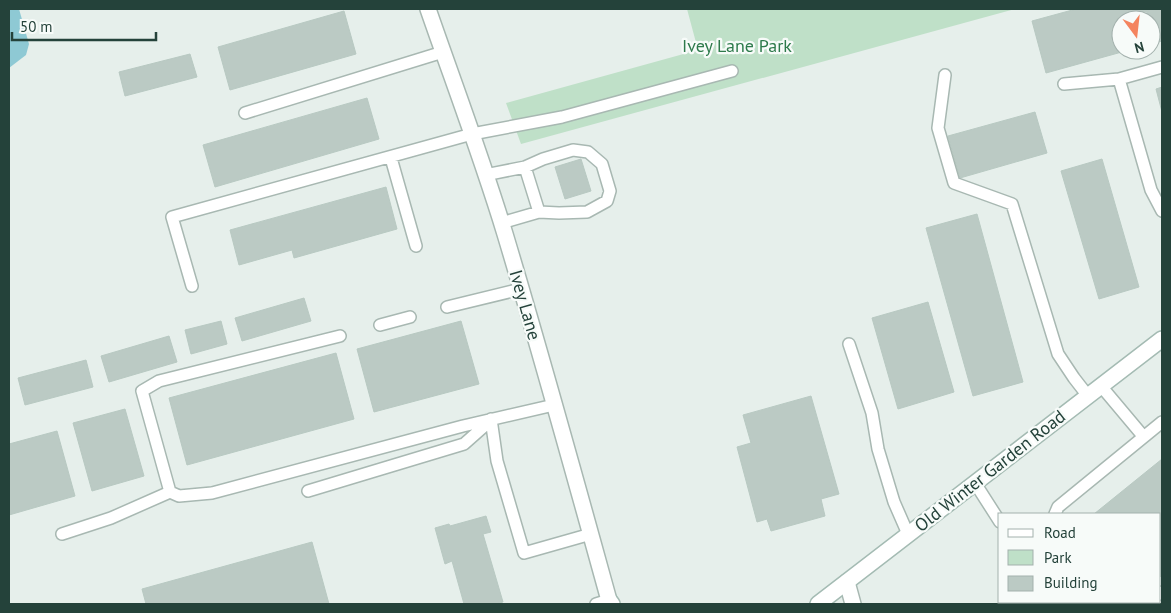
<svg xmlns="http://www.w3.org/2000/svg" width="1171" height="613" font-family="'PT Sans',sans-serif">
	<style>
		.green { fill: #bfe0c8 }
		.water { fill: #8ec9d4 }
		.building { fill: #bbcac4; stroke: #b8c9c2 }
		.lines { fill: none; stroke-linecap: round; stroke-linejoin: round }
		.service-casing { stroke: #a8b8b2; stroke-width: 14 }
		.minor-casing { stroke: #a8b8b2; stroke-width: 18 }
		.tertiary-casing { stroke: #a8b8b2; stroke-width: 18 }
		.secondary-casing { stroke: #a4bbb3; stroke-width: 18 }
		.service { stroke: #fff; stroke-width: 11 }
		.minor { stroke: #fff; stroke-width: 15 }
		.tertiary { stroke: #fff; stroke-width: 15 }
		.secondary { stroke: #fff; stroke-width: 15 }
		.labels { text-anchor: middle; stroke-width: 4.5; stroke-linejoin: round; paint-order: stroke }
		.park-label { font-size: 18px; fill: #2d7a4b; stroke: #f7fbf9 }
		.street-label { font-size: 18px; fill: #24423a; stroke: #f7fbf9 }
	</style>
	<rect width="100%" height="100%" fill="#e6efeb"/>
	<path class="green" d="M 687,9 L 1015,9 L 521,144 L 506,103 L 698,50 Z"/>
	<path class="water" d="M 9,9 L 19,9 L 29,44 L 26,55 L 9,68 Z"/>
	<path class="building" d="M 1076,9 L 1162,9 L 1162,41 L 1151,44 L 1151,20 L 1121,20 L 1121,50 L 1129,50 L 1046,73 L 1032,21 Z
		M 344,11 L 356,54 L 230,90 L 218,47 Z
		M 190,54 L 197,77 L 125,96 L 119,72 Z
		M 1162,87 L 1162,112 L 1156,89 Z
		M 367,98 L 379,139 L 215,187 L 203,145 Z
		M 1035,112 L 1047,153 L 960,178 L 948,136 Z
		M 581,159 L 591,191 L 565,199 L 555,167 Z
		M 1102,159 L 1139,287 L 1099,299 L 1061,171 Z
		M 386,187 L 397,229 L 294,258 L 292,250 L 239,265 L 230,230 Z
		M 977,214 L 1023,382 L 973,396 L 926,228 Z
		M 304,298 L 311,321 L 242,341 L 235,318 Z
		M 928,302 L 954,392 L 898,409 L 872,318 Z
		M 221,321 L 227,344 L 191,354 L 185,330 Z
		M 461,321 L 479,384 L 374,412 L 357,349 Z
		M 169,336 L 177,362 L 109,382 L 101,356 Z
		M 336,353 L 354,419 L 187,465 L 169,398 Z
		M 86,360 L 93,387 L 25,405 L 18,378 Z
		M 811,396 L 839,494 L 821,499 L 825,516 L 771,531 L 767,519 L 757,522 L 737,447 L 751,443 L 743,415 Z
		M 125,409 L 144,476 L 92,491 L 73,423 Z
		M 57,431 L 75,496 L 9,515 L 9,444 Z
		M 1162,459 L 1162,575 L 1160,577 L 1160,514 L 1094,514 Z
		M 486,516 L 491,532 L 483,534 L 503,602 L 496,604 L 464,604 L 452,561 L 445,564 L 435,528 L 449,524 L 450,526 Z
		M 312,542 L 329,604 L 146,604 L 142,589 Z"/>
	<g class="lines">
		<defs>
			<path id="service" d="M 945,75 L 938,128 L 954,183 L 1012,204 L 1058,354 L 1074,378 L 1088,396
				M 1119,79 L 1151,190 L 1162,211
				M 1064,84 L 1119,79 L 1162,67
				M 245,113 L 443,52
				M 391,158 L 416,246
				M 525,167 L 539,212
				M 485,175 L 525,167 L 543,159 L 573,150 L 588,152 L 602,164 L 610,191 L 607,201 L 587,212 L 559,213 L 539,212 L 501,223
				M 192,286 L 172,217 L 472,134 L 562,117 L 732,71
				M 447,307 L 521,289
				M 380,325 L 410,317
				M 340,336 L 159,381 L 142,391 L 170,492 L 179,496 L 212,493 L 463,426 L 554,405
				M 849,344 L 872,413 L 878,449 L 894,502 L 908,534
				M 1101,386 L 1143,436
				M 491,419 L 497,461 L 524,553 L 591,534
				M 975,483 L 1000,522
				M 308,491 L 464,444 L 490,421
				M 1055,514 L 1058,507 L 1162,422
				M 62,534 L 111,518 L 170,492
				M 1160,594 L 1162,592
				M 1036,602 L 1038,604
				M 1101,602 L 1103,604
				M 596,604 L 609,600
				M 1147,604 L 1150,602"/>
			<path id="minor" d="M 847,582 L 853,604"/>
			<path id="tertiary" d="M 428,9 C 454,84 482,158 505,234 C 542,357 576,481 610,604"/>
			<path id="secondary" d="M 609,600 L 612,604
				M 818,604 L 1162,339"/>
		</defs>
		<use href="#service" class="service-casing"/>
		<use href="#minor" class="minor-casing"/>
		<use href="#tertiary" class="tertiary-casing"/>
		<use href="#secondary" class="secondary-casing"/>
		<use href="#service" class="service"/>
		<use href="#minor" class="minor"/>
		<use href="#tertiary" class="tertiary"/>
		<use href="#secondary" class="secondary"/>
	</g>
	<g class="labels">
		<g class="park-label">
			<text x="737" y="52">Ivey Lane Park</text>
		</g>
		<g class="street-label">
			<text transform="translate(525 305) rotate(74)" y="6">Ivey Lane</text>
			<text transform="translate(990 471) rotate(-38)" y="6">Old Winter Garden Road</text>
		</g>
	</g>
	<rect width="1171" height="613" fill="none" stroke="#24423a" stroke-width="20"/>
	<rect x="998" y="513" width="162" height="90" fill="#f7fbf9" stroke="#a3b1ad"/>
	<rect x="1008" y="529" width="25" height="8" fill="#ffffff" stroke="#a3b1ad"/>
	<text x="1044" y="538" font-size="15" fill="#24423a">Road</text>
	<rect x="1008" y="550" width="25" height="15" fill="#bfe0c8" stroke="#a3b1ad"/>
	<text x="1044" y="563" font-size="15" fill="#24423a">Park</text>
	<rect x="1008" y="576" width="25" height="15" fill="#bbcac4" stroke="#a3b1ad"/>
	<text x="1044" y="588" font-size="15" fill="#24423a">Building</text>
	<g transform="translate(1136 35) rotate(165)"><circle r="24" fill="#f7fbf9" stroke="#a3b1ad"/>
	<path d="M0-4L9 19L0 12L-9 19Z" fill="#f4845f"/>
	<text y="-8" font-size="14" font-weight="bold" text-anchor="middle" fill="#24423a">N</text>
	</g>
	<path d="M12 32v8h144v-8" fill="none" stroke="#24423a" stroke-width="2.5"/>
	<text x="20" y="32" font-size="15" fill="#24423a" stroke="#f7fbf9" stroke-width="4" paint-order="stroke">50 m</text>
</svg>
